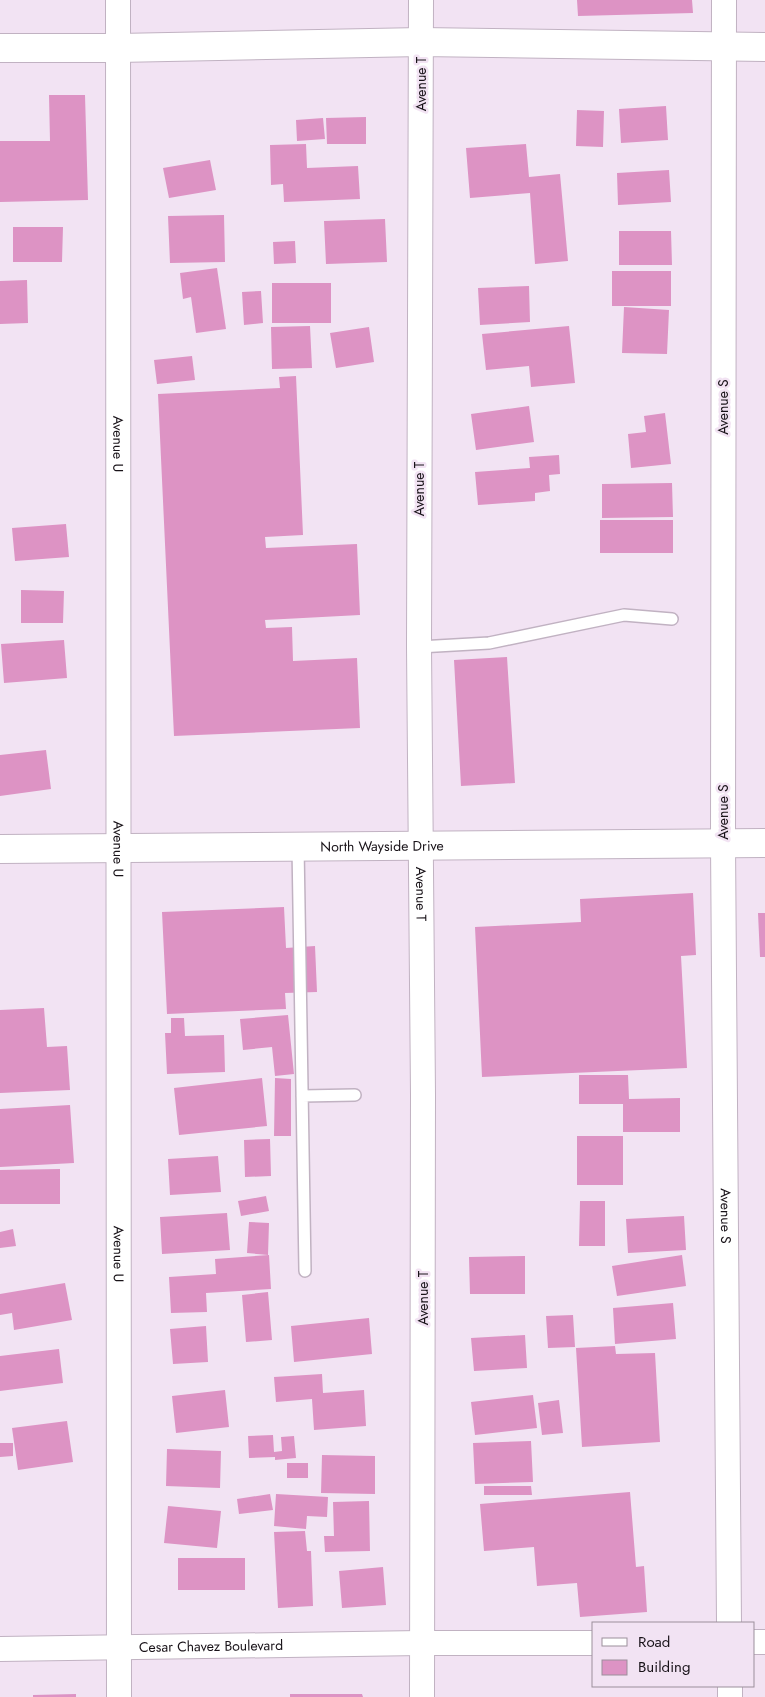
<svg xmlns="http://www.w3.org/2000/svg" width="765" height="1697" font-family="Jost,sans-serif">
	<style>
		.building { fill: #dd93c4 }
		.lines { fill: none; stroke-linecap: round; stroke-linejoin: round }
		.lane-casing { stroke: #c1b2c2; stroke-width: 14 }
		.street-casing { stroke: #c1b2c2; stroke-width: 26 }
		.primary-casing { stroke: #c1b2c2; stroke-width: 30 }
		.lane { stroke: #fff; stroke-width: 11 }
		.street { stroke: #fff; stroke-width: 24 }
		.primary { stroke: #fff; stroke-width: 28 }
		.labels { text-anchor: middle; stroke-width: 5; stroke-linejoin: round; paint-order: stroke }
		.street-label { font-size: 14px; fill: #181218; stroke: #f2e3f3 }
	</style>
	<rect width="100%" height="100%" fill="#f2e3f3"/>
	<path class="building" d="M 577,0 L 692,0 L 693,13 L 578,16 Z
		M 49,95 L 85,95 L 88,200 L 0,202 L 0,141 L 50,141 Z
		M 666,106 L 668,140 L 621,143 L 619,109 Z
		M 577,110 L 604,111 L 603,147 L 576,146 Z
		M 366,117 L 366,144 L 327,144 L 326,118 Z
		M 323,118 L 325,139 L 297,141 L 296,120 Z
		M 306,144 L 307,168 L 358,166 L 360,199 L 284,202 L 283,184 L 271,185 L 270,145 Z
		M 526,144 L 529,177 L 560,174 L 568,261 L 535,264 L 530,193 L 470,198 L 466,148 Z
		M 210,160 L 216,190 L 169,198 L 163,168 Z
		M 669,170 L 671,202 L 618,205 L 617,173 Z
		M 224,215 L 225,262 L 170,263 L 168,216 Z
		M 385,219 L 387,262 L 326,264 L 324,221 Z
		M 13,227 L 63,227 L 62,262 L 13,262 Z
		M 619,231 L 671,231 L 672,265 L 619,265 Z
		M 295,241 L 296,263 L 274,264 L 273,242 Z
		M 217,268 L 226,329 L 196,333 L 191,297 L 183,299 L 180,273 Z
		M 612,271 L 671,271 L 671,306 L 612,306 Z
		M 27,280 L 28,323 L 0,324 L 0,281 Z
		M 272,283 L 331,283 L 331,323 L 272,323 Z
		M 529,286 L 530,322 L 480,325 L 478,288 Z
		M 261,291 L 263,323 L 244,325 L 242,292 Z
		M 624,307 L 669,310 L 667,354 L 622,353 Z
		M 310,326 L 312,368 L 272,369 L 271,327 Z
		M 569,326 L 575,383 L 531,387 L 529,366 L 486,370 L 482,334 Z
		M 369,327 L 374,362 L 336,368 L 330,333 Z
		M 192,356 L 195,380 L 157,384 L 154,360 Z
		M 296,376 L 303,535 L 265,537 L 266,548 L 357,544 L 360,615 L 265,620 L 266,628 L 292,627 L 293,661 L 357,658 L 360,728 L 174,736 L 158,394 L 280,388 L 279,377 Z
		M 529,406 L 534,442 L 476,450 L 471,414 Z
		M 665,413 L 671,464 L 631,468 L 628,434 L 646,432 L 644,416 Z
		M 559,455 L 560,474 L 549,475 L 550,491 L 535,493 L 535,501 L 478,505 L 475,472 L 530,468 L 529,457 Z
		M 672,483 L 673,517 L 602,518 L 602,484 Z
		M 600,520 L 673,520 L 673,553 L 600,553 Z
		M 66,524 L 69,557 L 15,561 L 12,528 Z
		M 21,590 L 64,591 L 63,623 L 21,623 Z
		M 64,640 L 67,678 L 4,683 L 1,644 Z
		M 507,657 L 515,783 L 461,786 L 454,660 Z
		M 46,750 L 51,789 L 0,796 L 0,755 Z
		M 693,893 L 696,955 L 681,956 L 687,1068 L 482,1077 L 475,927 L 581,922 L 580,899 Z
		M 284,907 L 286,948 L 315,946 L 317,992 L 285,993 L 286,1009 L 167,1014 L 162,912 Z
		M 758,913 L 765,913 L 765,957 L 760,957 Z
		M 44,1008 L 47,1047 L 67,1046 L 70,1090 L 0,1093 L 0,1010 Z
		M 288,1015 L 294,1074 L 275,1076 L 272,1047 L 243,1050 L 240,1019 Z
		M 171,1018 L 184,1018 L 185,1036 L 224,1035 L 225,1072 L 167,1074 L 165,1033 L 171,1033 Z
		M 579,1075 L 628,1075 L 629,1099 L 680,1098 L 680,1132 L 623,1132 L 623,1104 L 579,1104 Z
		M 262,1078 L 267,1126 L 179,1135 L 174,1088 Z
		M 275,1078 L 291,1079 L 291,1136 L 274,1136 Z
		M 70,1105 L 74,1163 L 0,1167 L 0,1109 Z
		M 577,1136 L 623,1136 L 623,1185 L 577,1185 Z
		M 270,1139 L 271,1176 L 245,1177 L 244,1140 Z
		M 218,1156 L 221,1192 L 170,1195 L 168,1159 Z
		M 60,1169 L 60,1204 L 0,1204 L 0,1170 Z
		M 266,1196 L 269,1211 L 241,1216 L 238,1201 Z
		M 580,1201 L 605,1201 L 605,1246 L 579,1246 Z
		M 227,1213 L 230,1250 L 162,1254 L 160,1217 Z
		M 684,1216 L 686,1250 L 628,1253 L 626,1219 Z
		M 249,1222 L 269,1223 L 268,1255 L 247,1253 Z
		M 13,1229 L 16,1246 L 0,1248 L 0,1232 Z
		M 269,1255 L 271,1289 L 206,1293 L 207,1312 L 171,1313 L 169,1277 L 216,1274 L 215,1259 Z
		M 682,1255 L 686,1286 L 617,1296 L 612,1266 Z
		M 525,1256 L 525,1294 L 470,1294 L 469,1257 Z
		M 65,1283 L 72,1320 L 14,1330 L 12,1313 L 0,1315 L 0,1294 Z
		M 268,1292 L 272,1340 L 246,1342 L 242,1295 Z
		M 673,1303 L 676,1339 L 615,1344 L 613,1308 Z
		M 573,1315 L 575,1347 L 548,1348 L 546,1316 Z
		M 369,1318 L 372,1354 L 294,1362 L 291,1326 Z
		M 206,1326 L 208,1362 L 173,1364 L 170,1329 Z
		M 525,1335 L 527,1368 L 474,1371 L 471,1338 Z
		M 615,1346 L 616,1354 L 655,1353 L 660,1442 L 582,1447 L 576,1348 Z
		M 59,1349 L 63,1383 L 0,1391 L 0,1356 Z
		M 322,1374 L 323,1393 L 364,1390 L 366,1426 L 314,1430 L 312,1399 L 276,1402 L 274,1377 Z
		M 225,1390 L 229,1427 L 176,1433 L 172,1396 Z
		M 533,1395 L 537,1428 L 475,1435 L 471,1402 Z
		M 559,1400 L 563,1433 L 542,1435 L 538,1403 Z
		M 67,1421 L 73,1462 L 18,1470 L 12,1428 Z
		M 273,1435 L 274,1452 L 282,1451 L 281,1437 L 294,1436 L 296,1458 L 275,1460 L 275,1457 L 249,1458 L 248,1436 Z
		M 531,1441 L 533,1482 L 475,1484 L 473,1443 Z
		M 0,1443 L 13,1443 L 13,1456 L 0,1457 Z
		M 167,1449 L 221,1451 L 220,1488 L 166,1486 Z
		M 322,1455 L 375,1456 L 375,1494 L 321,1493 Z
		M 287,1463 L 308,1463 L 308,1478 L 287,1478 Z
		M 484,1486 L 531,1486 L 532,1495 L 484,1495 Z
		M 630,1492 L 636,1567 L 644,1566 L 647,1612 L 580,1617 L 577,1583 L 537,1586 L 534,1547 L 484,1551 L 480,1504 Z
		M 270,1494 L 273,1510 L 239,1514 L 237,1499 Z
		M 276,1494 L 328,1497 L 327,1517 L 307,1516 L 306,1529 L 274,1526 Z
		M 369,1501 L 370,1551 L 325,1552 L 324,1536 L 334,1536 L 333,1502 Z
		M 168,1506 L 221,1511 L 217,1548 L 164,1543 Z
		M 305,1531 L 307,1551 L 311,1551 L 313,1606 L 278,1608 L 274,1532 Z
		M 178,1558 L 245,1558 L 245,1590 L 178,1590 Z
		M 383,1567 L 386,1605 L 342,1608 L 339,1571 Z
		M 76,1694 L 76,1697 L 33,1697 L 33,1695 Z
		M 290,1694 L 362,1694 L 363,1697 L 290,1697 Z"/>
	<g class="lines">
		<defs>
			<path id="lane" d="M 419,647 L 489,643 L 624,615 L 672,619
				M 298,846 L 305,1271
				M 302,1096 L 355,1095"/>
			<g id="street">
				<path id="s1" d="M 118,0 L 119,1697"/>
				<path id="s2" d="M 421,0 L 419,647 L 423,1095 L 422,1697"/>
				<path id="s3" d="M 724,0 L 723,844 L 729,1623"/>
				<path d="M 754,1642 L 765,1642"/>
				<path id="s4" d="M 0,1649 L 421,1643 L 594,1643"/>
				<path d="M 730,1697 L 730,1686"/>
			</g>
			<g id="primary">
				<path d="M 0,48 L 118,48 L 421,42 L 765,47"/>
				<path id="s5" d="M 0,849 L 765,843"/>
			</g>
		</defs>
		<use href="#lane" class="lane-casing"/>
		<use href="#street" class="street-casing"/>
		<use href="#primary" class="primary-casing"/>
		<use href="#lane" class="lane"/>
		<use href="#street" class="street"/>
		<use href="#primary" class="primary"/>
	</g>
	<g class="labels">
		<g class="street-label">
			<text transform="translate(421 84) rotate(-90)" y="5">Avenue T</text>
			<text transform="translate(723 407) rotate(-90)" y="5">Avenue S</text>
			<text dy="5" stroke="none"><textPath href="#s1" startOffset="444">Avenue U</textPath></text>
			<text transform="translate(419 489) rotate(-90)" y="5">Avenue T</text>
			<text transform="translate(723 812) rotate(-90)" y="5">Avenue S</text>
			<text dy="5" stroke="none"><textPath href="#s5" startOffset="382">North Wayside Drive</textPath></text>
			<text dy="5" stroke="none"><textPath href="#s1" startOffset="849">Avenue U</textPath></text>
			<text dy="5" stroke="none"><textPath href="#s2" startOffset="894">Avenue T</textPath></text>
			<text dy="5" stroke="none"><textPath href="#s3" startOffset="1216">Avenue S</textPath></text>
			<text dy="5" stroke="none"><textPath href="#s1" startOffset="1254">Avenue U</textPath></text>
			<text transform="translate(423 1298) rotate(-90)" y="5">Avenue T</text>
			<text dy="5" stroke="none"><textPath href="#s4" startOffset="211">Cesar Chavez Boulevard</textPath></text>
		</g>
	</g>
	<rect x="592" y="1622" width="162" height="65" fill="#f2e3f3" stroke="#9b8f9b"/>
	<rect x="602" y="1638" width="25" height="8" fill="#ffffff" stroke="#9b8f9b"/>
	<text x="638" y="1647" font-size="15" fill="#181218">Road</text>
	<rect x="602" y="1660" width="25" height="15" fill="#dd93c4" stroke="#9b8f9b"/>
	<text x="638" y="1672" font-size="15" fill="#181218">Building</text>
</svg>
